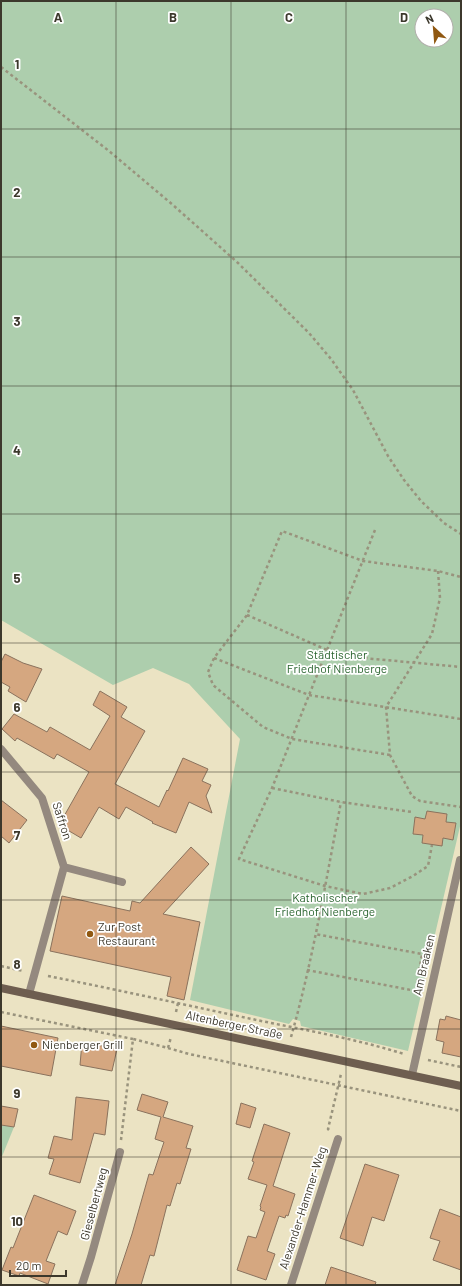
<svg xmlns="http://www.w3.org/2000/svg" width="462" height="1286" font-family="Barlow,sans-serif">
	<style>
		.green { fill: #adcead; fill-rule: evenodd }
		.building { fill: #d5a780; stroke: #8a725d }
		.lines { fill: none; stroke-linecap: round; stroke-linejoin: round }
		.path { stroke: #99937d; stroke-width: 2.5; stroke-dasharray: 3 3; stroke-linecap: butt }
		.minor { stroke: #94897f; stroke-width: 8 }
		.secondary { stroke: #6e5e50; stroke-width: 8 }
		.grid { fill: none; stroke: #3c382c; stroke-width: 1; stroke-opacity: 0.55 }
		.poi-dot { fill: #905811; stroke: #fff; stroke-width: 1.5 }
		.labels { text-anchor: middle; stroke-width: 3.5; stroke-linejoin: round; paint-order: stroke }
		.park-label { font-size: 12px; fill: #2a652f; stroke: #fff }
		.street-label { font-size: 12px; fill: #3c382c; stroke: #fff }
		.poi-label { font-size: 12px; fill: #3c382c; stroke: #fff; text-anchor: start }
		.grid-label { font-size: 13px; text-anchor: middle; font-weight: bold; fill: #3c382c; stroke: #fff; stroke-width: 3.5; stroke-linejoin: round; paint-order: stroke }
	</style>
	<rect width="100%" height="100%" fill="#ebe3c3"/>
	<path class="green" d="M 1,1 L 461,1 L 461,822 L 408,1051 L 301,1026 L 300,1021 L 293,1019 L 289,1024 L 190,1000 L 240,739 L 189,684 L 153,668 L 113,685 L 1,620 ZM 422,16 L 446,16 L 446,40 L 422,40 Z
		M 1,1125 L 14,1127 L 1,1159 Z"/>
	<path class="building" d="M 5,654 L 23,663 L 42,669 L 26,702 L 8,691 L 10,687 L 1,682 L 1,662 Z
		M 100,691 L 127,707 L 121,717 L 145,731 L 115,784 L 159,807 L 167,790 L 168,791 L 183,758 L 208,769 L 202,781 L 211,785 L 206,796 L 212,813 L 189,802 L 176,833 L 152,823 L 153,822 L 126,807 L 119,819 L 99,807 L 81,838 L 59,825 L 89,772 L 57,754 L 54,759 L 17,738 L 15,741 L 2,729 L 14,714 L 47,732 L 50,727 L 90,750 L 110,716 L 93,705 Z
		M 1,800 L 27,820 L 9,843 L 1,836 Z
		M 427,811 L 447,814 L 446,822 L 456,823 L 453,840 L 443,838 L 442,846 L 422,843 L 423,835 L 413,834 L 415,817 L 425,819 Z
		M 191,847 L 209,864 L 163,914 L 200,922 L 184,1000 L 167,996 L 171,977 L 50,951 L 62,896 L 130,911 L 132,901 L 140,903 Z
		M 446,1016 L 461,1020 L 461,1057 L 442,1053 L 444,1042 L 436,1040 L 440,1019 L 445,1020 Z
		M 1,1026 L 58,1038 L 51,1076 L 1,1066 Z
		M 82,1042 L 117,1049 L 112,1071 L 80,1065 Z
		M 142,1094 L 168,1102 L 163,1117 L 193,1126 L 186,1148 L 191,1149 L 180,1184 L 177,1183 L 170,1206 L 167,1205 L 154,1256 L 150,1255 L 141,1285 L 115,1285 L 132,1234 L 149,1174 L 153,1175 L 164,1142 L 155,1139 L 161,1117 L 137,1110 Z
		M 76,1097 L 109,1101 L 105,1135 L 94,1133 L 80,1183 L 49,1174 L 54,1159 L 48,1158 L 54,1136 L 72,1140 Z
		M 241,1103 L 256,1108 L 250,1128 L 236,1124 Z
		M 1,1106 L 18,1109 L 14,1127 L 1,1125 Z
		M 264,1124 L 290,1133 L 273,1186 L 295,1194 L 288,1216 L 286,1215 L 285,1218 L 279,1216 L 267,1251 L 275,1254 L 266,1280 L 237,1270 L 248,1236 L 256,1238 L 265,1212 L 260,1210 L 261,1207 L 260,1206 L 267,1185 L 248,1179 L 254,1162 L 252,1161 Z
		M 365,1164 L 399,1175 L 384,1221 L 372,1217 L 363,1246 L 340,1238 Z
		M 34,1195 L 76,1211 L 67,1235 L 58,1231 L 46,1261 L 55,1264 L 48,1284 L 20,1273 L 19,1276 L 2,1270 L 11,1247 L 13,1248 Z
		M 440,1209 L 461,1217 L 461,1270 L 433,1260 L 440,1241 L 430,1238 Z
		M 331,1267 L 376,1282 L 375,1285 L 325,1285 Z"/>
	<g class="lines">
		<path class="path" d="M 1,67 L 109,151 L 173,205 L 238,263 L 309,333 L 331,359 L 353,390 L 388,456 L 404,480 L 421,501 L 444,523 L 461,534
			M 375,530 L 327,650 L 342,656 L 461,667
			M 438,571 L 440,598 L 432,634 L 386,707 L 390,755 L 412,796 L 420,801 L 461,807
			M 247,615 L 327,650 L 272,788 L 239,859 L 325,886 L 363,894 L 390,888 L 413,876 L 428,866 L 432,845
			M 214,658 L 309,695 L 461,719
			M 390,755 L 292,739 L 263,727 L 213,685 L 208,672 L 214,658 L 247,615 L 282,531 L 363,561 L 438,571 L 461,577
			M 272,788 L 341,802 L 412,812
			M 1,966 L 23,971
			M 307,970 L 416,991 L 422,954 L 315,934
			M 48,976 C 114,989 181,1004 247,1018 C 299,1029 353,1038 404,1054
			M 1,1012 L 133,1039
			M 176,1012 L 178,1003
			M 291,1037 C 313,960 326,880 341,802
			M 168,1048 L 189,1054 L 461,1111
			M 428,1060 L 461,1067
			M 329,1130 L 328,1129 L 341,1074
			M 121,1140 L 133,1039 L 168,1048 L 171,1037"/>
		<path class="minor" d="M 1,749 L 42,798 L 64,867 L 29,994
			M 64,867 L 122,882
			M 412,1075 L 460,860 L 461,861
			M 82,1285 L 91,1257 L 120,1152
			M 291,1285 L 338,1139"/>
		<path class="secondary" d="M 1,988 L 461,1086"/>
	</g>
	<path class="grid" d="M 116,1 L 116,1285M 231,1 L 231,1285M 346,1 L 346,1285M 1,129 L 461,129M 1,257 L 461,257M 1,386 L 461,386M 1,514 L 461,514M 1,643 L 461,643M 1,772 L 461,772M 1,900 L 461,900M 1,1029 L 461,1029M 1,1157 L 461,1157"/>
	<g class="poi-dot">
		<circle cx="90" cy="934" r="4"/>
		<circle cx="34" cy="1045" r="4"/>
	</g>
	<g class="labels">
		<g class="park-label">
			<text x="337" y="659">Städtischer<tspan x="337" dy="14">Friedhof Nienberge</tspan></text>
			<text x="325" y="902">Katholischer<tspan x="325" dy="14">Friedhof Nienberge</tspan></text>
		</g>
		<g class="street-label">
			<text transform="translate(62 821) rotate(72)" y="4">Saffron</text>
			<text transform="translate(424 965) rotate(-77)" y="4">Am Braaken</text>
			<text transform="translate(234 1025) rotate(12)" y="4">Altenberger Straße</text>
			<text transform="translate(94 1204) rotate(-75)" y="4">Gieselbertweg</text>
			<text transform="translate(303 1208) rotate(-72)" y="4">Alexander-Hammer-Weg</text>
		</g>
		<g class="poi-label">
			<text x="98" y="931">Zur Post<tspan x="98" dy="14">Restaurant</tspan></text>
			<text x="42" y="1049">Nienberger Grill</text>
		</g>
	</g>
	<g class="grid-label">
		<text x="58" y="22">A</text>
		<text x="173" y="22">B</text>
		<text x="289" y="22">C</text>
		<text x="404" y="22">D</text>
		<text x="17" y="69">1</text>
		<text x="17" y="197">2</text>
		<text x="17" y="326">3</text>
		<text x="17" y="455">4</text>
		<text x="17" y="583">5</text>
		<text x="17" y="712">6</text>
		<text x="17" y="840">7</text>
		<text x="17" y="969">8</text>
		<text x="17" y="1098">9</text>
		<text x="17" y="1226">10</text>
	</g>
	<rect width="462" height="1286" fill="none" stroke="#3c382c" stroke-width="4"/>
	<g transform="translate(434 28) rotate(334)"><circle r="19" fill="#ffffff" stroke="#b1afab"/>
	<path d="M0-3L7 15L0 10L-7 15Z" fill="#905811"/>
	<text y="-6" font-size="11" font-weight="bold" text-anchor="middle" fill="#3c382c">N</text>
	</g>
	<path d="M10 1270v6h56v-6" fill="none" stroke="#3c382c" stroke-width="2"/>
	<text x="16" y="1270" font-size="12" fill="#3c382c" stroke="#ffffff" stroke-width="3" paint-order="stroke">20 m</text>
</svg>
